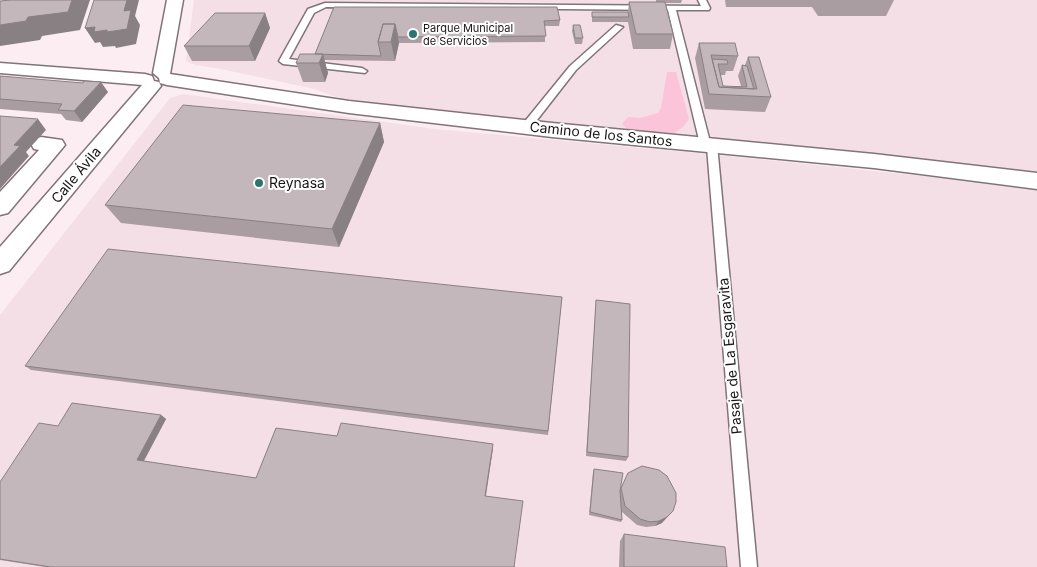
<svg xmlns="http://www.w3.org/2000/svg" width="1037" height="567" font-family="Inter,sans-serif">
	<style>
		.built { fill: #f5dfe6 }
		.green { fill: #fbc4d8 }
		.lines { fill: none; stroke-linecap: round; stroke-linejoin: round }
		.lane-casing { stroke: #807478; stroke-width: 3 }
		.street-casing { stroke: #807478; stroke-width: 3 }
		.lane { fill: #fff; fill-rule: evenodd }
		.street { fill: #fff; fill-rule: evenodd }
		.wall { fill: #a99da1 }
		.shaded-wall { fill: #898083 }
		.building { fill: #c4b7bb; stroke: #898083 }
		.poi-dot { fill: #2b7471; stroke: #fff; stroke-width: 2 }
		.labels { text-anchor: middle; stroke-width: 4; stroke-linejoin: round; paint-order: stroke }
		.far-poi-label { font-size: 11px; fill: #1a1517; stroke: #fff; text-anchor: start }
		.street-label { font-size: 14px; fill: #1a1517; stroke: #fff }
		.poi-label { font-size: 14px; fill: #1a1517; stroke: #fff; text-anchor: start }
	</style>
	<rect width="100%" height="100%" fill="#fbedf2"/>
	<path class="built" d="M 194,0 L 1037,0 L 1037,176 L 361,106 L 314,89 L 221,69 L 195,65 L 186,61 Z
		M 183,94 L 435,129 L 719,155 L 1037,188 L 1037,567 L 0,567 L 0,315 L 170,98 Z"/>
	<path class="green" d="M 667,72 L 676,72 L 689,119 L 683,127 L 674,133 L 629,131 L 622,124 L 628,117 L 640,118 L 658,113 L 661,108 Z"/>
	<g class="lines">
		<defs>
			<path id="lane" d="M 698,0 L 706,0 L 710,8 L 709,10 L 676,10 L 710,142 L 716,143 L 717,145 L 757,567 L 741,567 L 707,147 L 701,146 L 700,144 L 668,10 L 326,7 L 314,13 L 289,59 L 362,68 L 367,71 L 365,73 L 283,64 L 279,61 L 308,9 L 325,3 L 701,6 Z
				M 616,25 L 623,27 L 576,70 L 530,129 L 522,129 L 522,125 L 570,66 Z"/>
			<path id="street" d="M 167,0 L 183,0 L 170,74 L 349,101 L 552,123 L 874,154 L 1037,173 L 1037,189 L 874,168 L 552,137 L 349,113 L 167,85 L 160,83 L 159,78 L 153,73 Z
				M 0,63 L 145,74 L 152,76 L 154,81 L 159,82 L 161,86 L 9,271 L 0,274 L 0,247 L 142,85 L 0,73 Z
				M 41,137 L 62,140 L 65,145 L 8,213 L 0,215 L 0,192 L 39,150 L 34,149 L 31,144 L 34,139 Z"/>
		</defs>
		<use href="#lane" class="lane-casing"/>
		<use href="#street" class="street-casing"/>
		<use href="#lane" class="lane"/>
		<use href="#street" class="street"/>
	</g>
	<path class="wall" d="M 656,0 L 682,0 L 681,3 L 666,3 L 673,34 L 670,49 L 633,49 L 628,22 L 592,22 L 592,12 L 628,12 L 629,2 L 656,2 Z
		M 725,0 L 894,0 L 886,16 L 818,16 L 812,7 L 726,7 Z
		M 334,7 L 560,20 L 559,26 L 545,26 L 545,42 L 399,43 L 395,61 L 324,60 L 328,73 L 325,82 L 303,82 L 296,63 L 315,54 Z
		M 265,13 L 270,28 L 255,61 L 192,61 L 184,46 Z
		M 573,25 L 583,38 L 582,44 L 575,44 L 572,31 Z
		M 699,43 L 738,56 L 733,71 L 726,71 L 725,75 L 720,75 L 723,86 L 741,86 L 738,76 L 742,65 L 745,65 L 748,57 L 771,97 L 765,112 L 705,109 L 695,58 Z
		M 0,76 L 108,92 L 82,122 L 66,120 L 61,114 L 0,109 Z
		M 380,123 L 384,142 L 339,247 L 121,223 L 105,205 Z
		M 562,297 L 548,435 L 31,370 L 25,366 Z
		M 596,300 L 628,457 L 626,461 L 586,456 Z
		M 161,415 L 166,419 L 144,461 L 256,478 L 337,436 L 493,444 L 493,448 L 486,496 L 515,567 L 45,567 L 0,560 L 0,482 L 58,426 Z
		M 594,469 L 620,491 L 628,473 L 662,523 L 655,526 L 646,527 L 637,525 L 622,512 L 621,508 L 622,520 L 621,522 L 589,515 L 593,472 Z
		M 624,534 L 727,567 L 619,567 L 620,541 Z"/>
	<path class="shaded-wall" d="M 72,0 L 90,0 L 80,30 L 42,36 L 40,40 L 0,46 L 0,25 L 28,17 Z
		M 127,0 L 139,0 L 135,16 L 140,25 L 136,44 L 116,48 L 115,46 L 103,47 L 100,42 L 95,43 L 85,28 Z
		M 265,13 L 270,28 L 255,61 L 249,46 Z
		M 395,24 L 399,43 L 395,61 L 391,42 Z
		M 323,54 L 328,73 L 325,82 L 319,63 Z
		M 101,82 L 108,92 L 82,122 L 74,111 Z
		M 38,119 L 46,130 L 26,152 L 29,156 L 0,189 L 0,167 L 14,145 Z
		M 380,123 L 384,142 L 339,247 L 332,229 Z
		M 161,415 L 166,419 L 142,464 L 137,460 Z
		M 493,444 L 493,448 L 485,499 L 485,496 Z
		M 673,511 L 662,523 L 655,526 L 659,521 Z"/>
	<path class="building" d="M 11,0 L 72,0 L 68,12 L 28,17 L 26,21 L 0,25 L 0,1 Z
		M 94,0 L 127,0 L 124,11 L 131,10 L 127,29 L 107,32 L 107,30 L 94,32 L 95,27 L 85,28 Z
		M 629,2 L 665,2 L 673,34 L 636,34 Z
		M 334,7 L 557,7 L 560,20 L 544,21 L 546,36 L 398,37 L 395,24 L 383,24 L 378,42 L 381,56 L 315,54 Z
		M 592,12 L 628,12 L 629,17 L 592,17 Z
		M 215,13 L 265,13 L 249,46 L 184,46 Z
		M 383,24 L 395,24 L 391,42 L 378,42 Z
		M 573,25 L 580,25 L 583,38 L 575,38 Z
		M 699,43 L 735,43 L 738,56 L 711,55 L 719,87 L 757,89 L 748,57 L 759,57 L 771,97 L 709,94 Z
		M 300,54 L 323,54 L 319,63 L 296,63 Z
		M 712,59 L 727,60 L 728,64 L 718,64 L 723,86 L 747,87 L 742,65 L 747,66 L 754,89 L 719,87 Z
		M 0,76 L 83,83 L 84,81 L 101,82 L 74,111 L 58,110 L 62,104 L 0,99 Z
		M 183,105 L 380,123 L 332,229 L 105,205 Z
		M 0,116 L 38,119 L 14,145 L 20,146 L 0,167 Z
		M 108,249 L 562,297 L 548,431 L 25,366 Z
		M 596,300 L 630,304 L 628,457 L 587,452 Z
		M 72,403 L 161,415 L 137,460 L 256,478 L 276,428 L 337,436 L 341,423 L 493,444 L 485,496 L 523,501 L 514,567 L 51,567 L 0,559 L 0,482 L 39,423 L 58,426 Z
		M 642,466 L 659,470 L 667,476 L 676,493 L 676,502 L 673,511 L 667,517 L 659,521 L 650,522 L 640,519 L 625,506 L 621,488 L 628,473 Z
		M 594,469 L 623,473 L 620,491 L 622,520 L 590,512 Z
		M 624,534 L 725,547 L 727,567 L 624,567 Z"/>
	<g class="poi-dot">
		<circle cx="413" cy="34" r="5"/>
		<circle cx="259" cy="183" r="5"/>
	</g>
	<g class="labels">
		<g class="far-poi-label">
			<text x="423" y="32">Parque Municipal<tspan x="423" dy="13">de Servicios</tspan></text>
		</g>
		<g class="street-label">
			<text transform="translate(601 134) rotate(6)" y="5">Camino de los Santos</text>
			<text transform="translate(76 175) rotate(-50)" y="5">Calle Ávila</text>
			<text transform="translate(730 356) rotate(-95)" y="5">Pasaje de La Esgaravita</text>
		</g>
		<g class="poi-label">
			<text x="269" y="188">Reynasa</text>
		</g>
	</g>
</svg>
